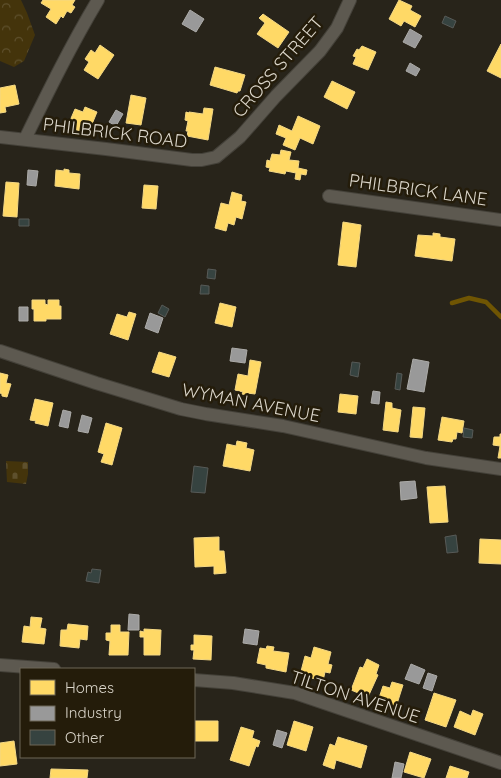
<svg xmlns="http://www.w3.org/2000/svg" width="501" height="778" font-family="Quicksand,sans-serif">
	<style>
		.forest { fill: url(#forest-crowns) }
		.cemetery { fill: url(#cemetery-stones) }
		.homes { fill: #ffd966; stroke: #f4d884 }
		.industry { fill: #999; stroke: #acaba8 }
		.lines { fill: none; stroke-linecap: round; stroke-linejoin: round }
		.stream { stroke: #6f5503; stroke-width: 4.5 }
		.building { fill: #364340; stroke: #575a57 }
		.street-casing { stroke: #444139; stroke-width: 14 }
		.street { stroke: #5d5950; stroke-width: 12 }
		.labels { text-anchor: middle; stroke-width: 5; stroke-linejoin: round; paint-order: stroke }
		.street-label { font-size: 18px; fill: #dad5ca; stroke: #241c0a }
	</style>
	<defs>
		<pattern id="forest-crowns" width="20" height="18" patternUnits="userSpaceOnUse" patternTransform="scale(1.25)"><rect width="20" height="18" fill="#44340b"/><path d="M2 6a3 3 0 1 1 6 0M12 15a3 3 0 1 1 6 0" fill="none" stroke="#5e502d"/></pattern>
		<pattern id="cemetery-stones" width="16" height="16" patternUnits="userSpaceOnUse" patternTransform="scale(1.25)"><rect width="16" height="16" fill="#44340b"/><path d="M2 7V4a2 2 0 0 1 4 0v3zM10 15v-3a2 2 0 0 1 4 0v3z" fill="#5e502d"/></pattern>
	</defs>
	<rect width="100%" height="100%" fill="#28241a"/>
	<path class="forest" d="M 0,0 L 21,0 L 27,13 L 35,35 L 24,61 L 14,67 L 0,61 Z"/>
	<path class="cemetery" d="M 6,461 L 28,462 L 28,474 L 26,484 L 7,482 Z"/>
	<path class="homes" d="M 43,0 L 75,0 L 72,5 L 75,7 L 71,13 L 67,11 L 63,18 L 61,16 L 56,24 L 46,17 L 51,9 L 41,3 Z
		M 399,0 L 412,6 L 410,10 L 421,16 L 415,27 L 404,21 L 401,26 L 389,19 Z
		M 263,14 L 289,32 L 278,48 L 257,34 L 265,23 L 259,18 Z
		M 501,44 L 501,78 L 487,71 Z
		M 100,45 L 114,55 L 98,79 L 84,70 L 89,62 L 85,59 L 91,50 L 95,53 Z
		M 362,46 L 376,52 L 368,70 L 353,64 L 356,57 L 353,56 L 357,49 L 359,50 Z
		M 215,67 L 245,75 L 240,91 L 238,91 L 237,93 L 210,85 Z
		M 332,81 L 355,92 L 347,109 L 324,97 Z
		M 15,85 L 19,104 L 5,107 L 6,112 L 0,113 L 0,88 Z
		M 131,95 L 146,98 L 141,125 L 126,123 Z
		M 85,107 L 97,112 L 88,134 L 74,129 L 75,126 L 69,123 L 75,109 L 83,112 Z
		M 204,108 L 213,109 L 208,140 L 187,136 L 188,131 L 186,131 L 188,121 L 185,120 L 186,112 L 189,113 L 189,112 L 203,114 Z
		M 298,116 L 320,126 L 313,144 L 300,138 L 295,150 L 283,145 L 286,138 L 276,134 L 279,125 L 292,131 Z
		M 281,150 L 291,152 L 289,160 L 299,161 L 298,168 L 307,170 L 306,175 L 301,174 L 300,180 L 295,179 L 296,173 L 286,171 L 285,174 L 269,171 L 270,168 L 266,167 L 267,160 L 270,161 L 272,154 L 280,155 Z
		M 64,169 L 69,170 L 69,173 L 80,174 L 79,189 L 55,186 L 56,170 L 64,171 Z
		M 6,182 L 19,183 L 17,217 L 3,216 Z
		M 144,185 L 158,186 L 156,209 L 142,208 Z
		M 232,192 L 242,195 L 241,201 L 246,202 L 242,219 L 236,217 L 234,225 L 228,223 L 226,231 L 215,228 L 221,203 L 229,205 Z
		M 343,222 L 361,225 L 356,267 L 338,265 Z
		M 433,233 L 440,234 L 440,237 L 455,239 L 452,261 L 415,256 L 418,235 L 433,236 Z
		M 32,300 L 45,300 L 45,304 L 48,305 L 48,300 L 59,300 L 59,306 L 61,306 L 61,319 L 46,319 L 46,321 L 34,321 L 34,309 L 32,309 Z
		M 220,303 L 236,307 L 232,327 L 215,323 Z
		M 129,312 L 136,314 L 128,340 L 110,334 L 117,314 L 127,317 Z
		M 159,352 L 176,357 L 169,377 L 152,372 Z
		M 250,360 L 261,362 L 255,394 L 247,393 L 247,395 L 242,394 L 243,392 L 235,390 L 238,374 L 248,376 Z
		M 0,373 L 8,375 L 6,383 L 11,384 L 7,397 L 2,396 L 2,394 L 0,393 Z
		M 340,394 L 358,396 L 356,414 L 338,412 Z
		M 35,399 L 53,403 L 48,426 L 35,423 L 36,421 L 30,420 Z
		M 386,402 L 392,403 L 392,408 L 401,410 L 398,432 L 383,430 Z
		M 413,407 L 425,408 L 422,438 L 410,437 Z
		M 442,417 L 464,421 L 462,433 L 457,432 L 456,439 L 453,439 L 452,442 L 438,440 Z
		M 106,423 L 122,428 L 112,465 L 101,462 L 104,454 L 98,452 Z
		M 500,434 L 501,434 L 501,458 L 498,458 L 500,446 L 493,445 L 494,437 L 500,437 Z
		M 237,441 L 247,443 L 246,448 L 254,450 L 250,471 L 223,466 L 227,444 L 236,446 Z
		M 445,486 L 448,522 L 430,523 L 427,487 Z
		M 219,537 L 219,551 L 224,551 L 226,573 L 214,574 L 214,566 L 195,567 L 194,538 Z
		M 480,539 L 501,540 L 501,564 L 479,563 Z
		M 31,617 L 42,618 L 40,628 L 46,629 L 44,644 L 22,642 L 24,626 L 30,627 Z
		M 68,624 L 88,626 L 87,640 L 80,639 L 79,648 L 60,646 L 61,630 L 67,630 Z
		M 111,625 L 120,625 L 120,632 L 129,632 L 128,655 L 109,655 L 110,641 L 106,640 L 106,633 L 111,633 Z
		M 144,629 L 161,630 L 160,655 L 144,655 L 144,637 L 140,637 L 140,631 L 144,632 Z
		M 194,635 L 212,636 L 211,660 L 193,659 L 194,650 L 191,650 L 191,645 L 194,645 Z
		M 267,646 L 274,647 L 273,651 L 289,653 L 286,672 L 266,668 L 266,665 L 257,663 L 260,648 L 266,649 Z
		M 314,647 L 331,652 L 328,664 L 332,665 L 330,673 L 325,672 L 323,681 L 300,675 L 305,656 L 311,658 Z
		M 367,659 L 379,665 L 376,674 L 378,675 L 368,697 L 351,690 L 360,667 L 363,668 Z
		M 392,682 L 403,685 L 396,707 L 378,701 L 383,686 L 390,688 Z
		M 434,693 L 456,700 L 446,727 L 425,720 Z
		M 473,710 L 483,714 L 475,735 L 454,727 L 460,711 L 471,716 Z
		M 194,721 L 218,721 L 218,741 L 194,741 Z
		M 294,721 L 313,727 L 306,751 L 287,745 Z
		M 241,727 L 254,731 L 252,738 L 260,741 L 258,747 L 256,746 L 249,766 L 230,760 Z
		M 338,737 L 367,746 L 361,768 L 336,760 L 334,769 L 323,765 L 330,744 L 335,746 Z
		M 14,741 L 17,764 L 0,766 L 0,743 Z
		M 410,752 L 431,759 L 424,778 L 404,772 Z
		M 450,766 L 469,772 L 467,778 L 446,778 Z
		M 51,769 L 88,770 L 87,778 L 50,778 Z"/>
	<path class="industry" d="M 190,10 L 204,19 L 196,32 L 182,24 Z
		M 410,29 L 422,36 L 415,48 L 403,42 Z
		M 410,63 L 420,69 L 416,76 L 406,71 Z
		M 116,110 L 123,114 L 116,126 L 109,122 Z
		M 28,170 L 38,171 L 36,186 L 27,185 Z
		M 19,307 L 28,307 L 28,321 L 19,321 Z
		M 150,313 L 163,318 L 158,333 L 145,328 Z
		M 232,348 L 247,350 L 245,363 L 230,361 Z
		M 413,359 L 429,362 L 424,392 L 407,389 Z
		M 373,391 L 380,392 L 379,404 L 371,403 Z
		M 63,410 L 71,412 L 68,428 L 59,426 Z
		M 82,415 L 92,418 L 88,433 L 78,431 Z
		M 415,481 L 417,498 L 401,500 L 400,482 Z
		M 129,614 L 139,615 L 139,630 L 128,630 Z
		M 245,629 L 259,631 L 257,645 L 243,643 Z
		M 411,664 L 425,670 L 419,684 L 405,679 Z
		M 428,673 L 437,676 L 432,691 L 423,688 Z
		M 277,730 L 287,733 L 282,748 L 273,745 Z
		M 395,762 L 404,764 L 401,778 L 392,778 Z"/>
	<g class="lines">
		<path class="stream" d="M 452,303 L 469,298 L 486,302 L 501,317"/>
	</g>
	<path class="building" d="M 445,16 L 456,21 L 453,28 L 442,23 Z
		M 19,219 L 29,219 L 29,226 L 19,226 Z
		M 208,269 L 216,270 L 215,279 L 207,278 Z
		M 201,285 L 209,286 L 209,294 L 200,294 Z
		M 162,305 L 169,309 L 165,317 L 158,313 Z
		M 352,362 L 360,363 L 358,377 L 350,375 Z
		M 397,373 L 402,374 L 400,390 L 395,389 Z
		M 464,428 L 473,430 L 472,438 L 463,437 Z
		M 194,466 L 208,468 L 205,493 L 191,492 Z
		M 456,535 L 458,552 L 447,553 L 445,537 Z
		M 92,569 L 101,570 L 99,583 L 86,581 L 88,572 L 91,573 Z"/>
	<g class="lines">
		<defs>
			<path id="street" d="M 0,137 L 106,149 L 192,160 L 202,160 L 216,157 L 240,137 L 276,96 L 320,51 L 337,28 L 350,0
				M 25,139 C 48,92 71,45 98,0
				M 329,196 L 501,220
				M 0,351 L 96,383 L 181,409 L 206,414 L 283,426 L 426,458 L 501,469
				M 0,665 L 54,669
				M 194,680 L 233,683 L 295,693 L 501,763"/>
		</defs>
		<use href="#street" class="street-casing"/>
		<use href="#street" class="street"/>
	</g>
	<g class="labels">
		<g class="street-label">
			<text transform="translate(278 67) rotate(-49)" y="6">CROSS STREET</text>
			<text transform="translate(115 133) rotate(7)" y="6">PHILBRICK ROAD</text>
			<text transform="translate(418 190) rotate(8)" y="6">PHILBRICK LANE</text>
			<text transform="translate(251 403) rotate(11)" y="6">WYMAN AVENUE</text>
			<text transform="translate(355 697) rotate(18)" y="6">TILTON AVENUE</text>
		</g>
	</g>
	<rect x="20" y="668" width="175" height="90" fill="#241c0a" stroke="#6d6657"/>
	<rect x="30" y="680" width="25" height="15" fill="#ffd966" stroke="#6d6657"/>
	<text x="65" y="693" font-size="15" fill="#dad5ca">Homes</text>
	<rect x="30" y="706" width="25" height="15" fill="#999999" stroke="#6d6657"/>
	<text x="65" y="718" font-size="15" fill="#dad5ca">Industry</text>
	<rect x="30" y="730" width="25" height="15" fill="#364340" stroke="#6d6657"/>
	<text x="65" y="743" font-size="15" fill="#dad5ca">Other</text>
</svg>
